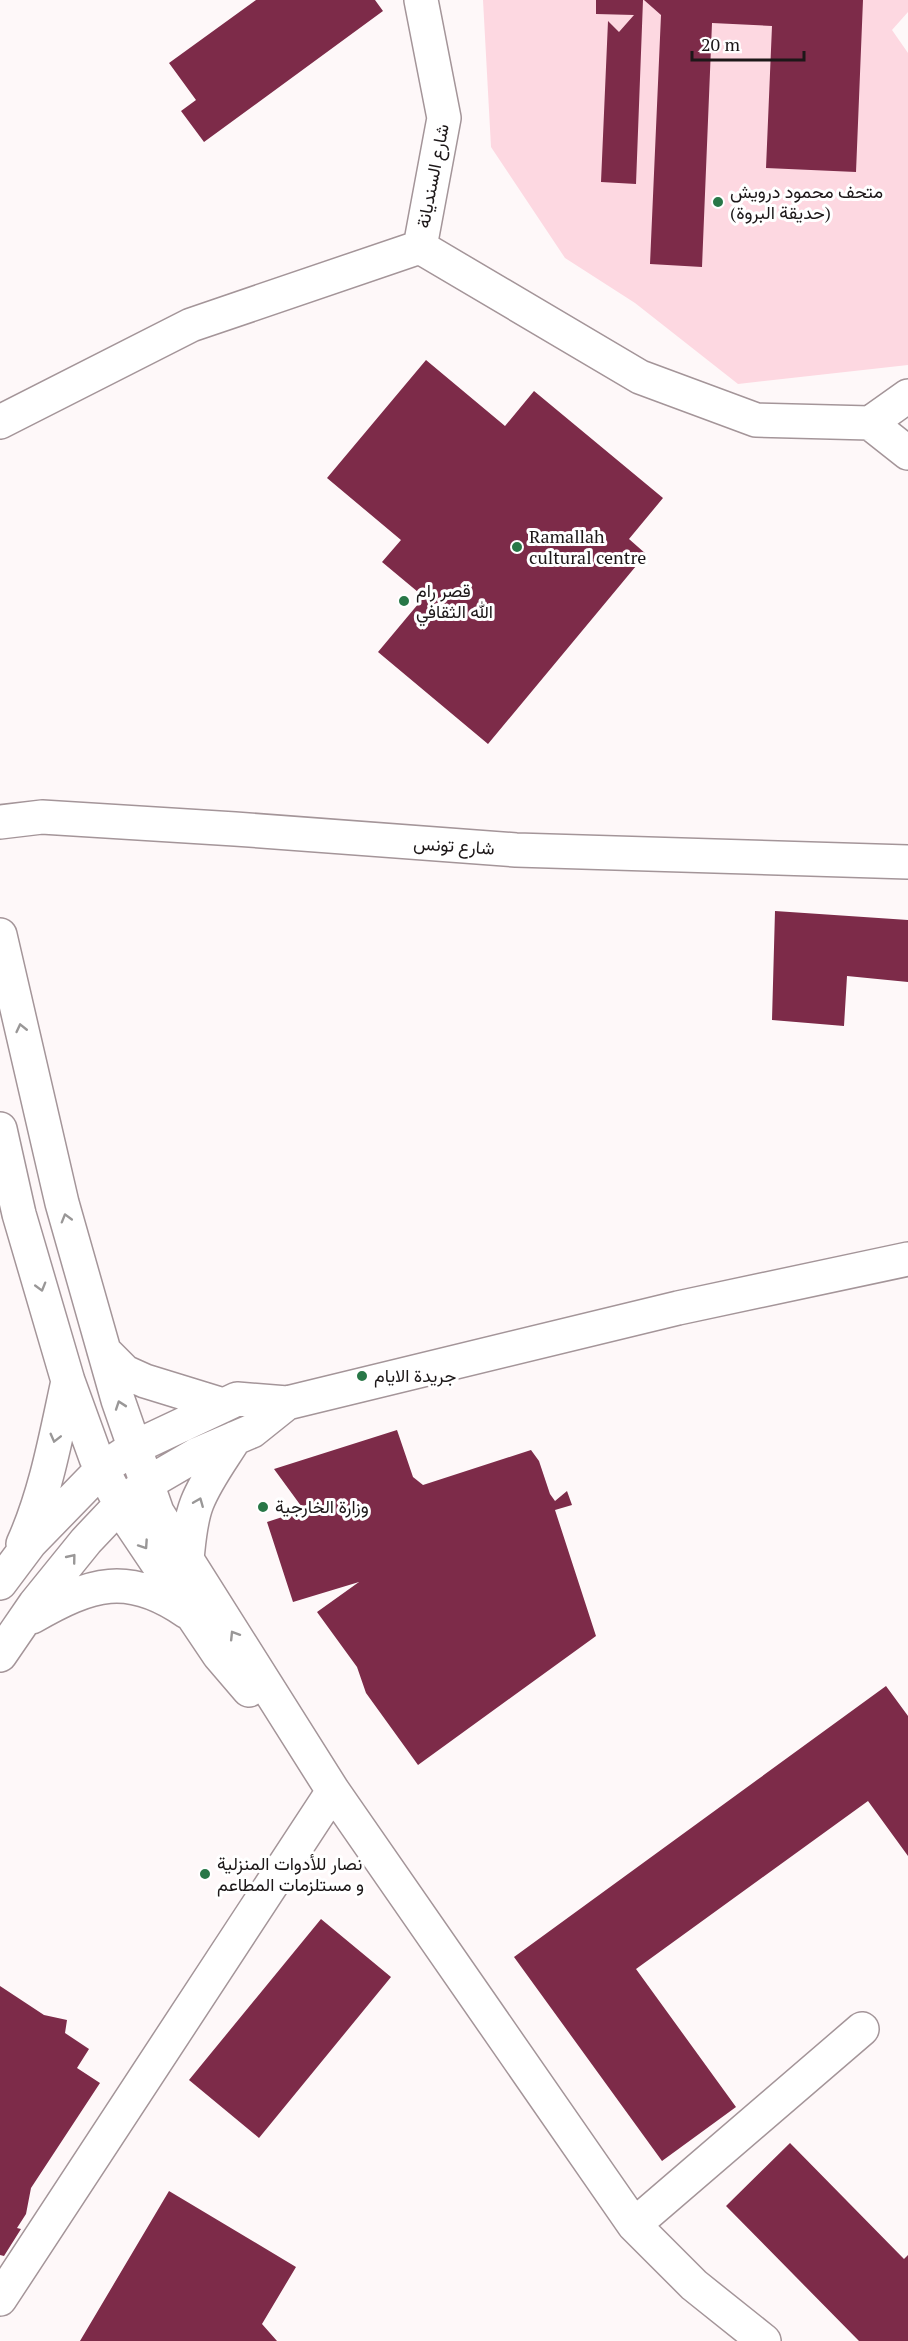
<svg xmlns="http://www.w3.org/2000/svg" width="908" height="2341" font-family="'PT Serif',Vazirmatn,serif">
	<style>
		.green { fill: #fdd8e1 }
		.building { fill: #7d2b49 }
		.lines { fill: none; stroke-linecap: round; stroke-linejoin: round }
		.minor-casing { stroke: #a49599; stroke-width: 36 }
		.minor { stroke: #fff; stroke-width: 33 }
		.oneway { stroke: #999797 }
		.poi-dot { fill: #287747; stroke: #fff; stroke-width: 2 }
		.labels { text-anchor: middle; stroke-width: 6; stroke-linejoin: round; paint-order: stroke }
		.street-label { font-size: 18px; fill: #1c1718; stroke: #fff }
		.poi-label { font-size: 18px; fill: #1c1718; stroke: #fff; text-anchor: start }
	</style>
	<rect width="100%" height="100%" fill="#fef8f9"/>
	<path class="green" d="M 483,0 L 908,0 L 908,12 L 892,30 L 908,53 L 908,365 L 738,384 L 635,303 L 565,258 L 491,147 Z"/>
	<path class="building" d="M 256,0 L 375,0 L 383,11 L 204,142 L 181,111 L 196,100 L 169,63 Z
		M 596,0 L 643,0 L 636,184 L 601,182 L 608,21 L 619,32 L 634,15 L 596,14 Z
		M 644,0 L 863,0 L 856,172 L 766,168 L 772,26 L 712,23 L 702,267 L 650,264 L 661,15 Z
		M 426,360 L 505,426 L 534,391 L 663,498 L 629,539 L 646,554 L 488,744 L 378,652 L 424,597 L 382,562 L 401,540 L 327,478 Z
		M 775,911 L 908,920 L 908,982 L 847,976 L 844,1026 L 772,1020 Z
		M 397,1430 L 413,1477 L 423,1485 L 531,1450 L 539,1461 L 550,1494 L 555,1501 L 567,1491 L 572,1505 L 555,1510 L 596,1636 L 418,1765 L 366,1693 L 357,1667 L 317,1612 L 359,1582 L 293,1602 L 267,1522 L 304,1510 L 274,1469 Z
		M 886,1686 L 908,1716 L 908,1856 L 868,1801 L 636,1969 L 736,2107 L 662,2161 L 514,1957 Z
		M 321,1919 L 391,1977 L 259,2138 L 189,2080 Z
		M 0,1986 L 44,2015 L 67,2020 L 65,2033 L 89,2049 L 77,2068 L 100,2083 L 31,2188 L 26,2214 L 17,2228 L 21,2229 L 4,2256 L 0,2255 Z
		M 790,2143 L 904,2259 L 908,2255 L 908,2341 L 859,2341 L 726,2206 Z
		M 169,2191 L 296,2267 L 262,2324 L 277,2341 L 80,2341 Z"/>
	<g class="lines">
		<defs>
			<path id="minor" d="M 420,247 L 444,118 L 421,0
				M 0,422 L 191,325 L 420,247 L 640,377 L 756,420 L 870,423 L 908,453
				M 870,423 L 908,396
				M 0,822 L 42,817 L 235,829 L 516,850 L 908,862
				M 0,935 L 62,1203 L 118,1400 L 157,1512 L 333,1791 L 634,2225 L 694,2285 L 764,2341
				M 0,1129 L 19,1214 L 68,1381 L 96,1458 L 131,1524 L 219,1655 L 249,1690
				M 104,1351 L 125,1372 L 145,1381 L 223,1405
				M 23,1544 C 46,1493 56,1436 68,1381
				M 187,1559 C 189,1540 190,1521 197,1503 C 206,1480 222,1459 235,1438
				M 0,1583 L 30,1543 L 102,1469 L 135,1447 L 237,1399 L 287,1403 L 678,1308 L 908,1259
				M 32,1617 C 91,1583 128,1571 187,1612
				M 0,1655 L 35,1604 L 86,1541 L 120,1505 L 148,1483 L 196,1455 L 252,1431 L 287,1403
				M 634,2225 L 862,2029
				M 0,2299 L 333,1791"/>
		</defs>
		<use href="#minor" class="minor-casing"/>
		<use href="#minor" class="minor"/>
	</g>
	<defs><path id="oneway-chevron" d="M-2-3.5L2.5 0L-2 3.5" fill="none" stroke-width="1.6" stroke-linecap="round" stroke-linejoin="round" transform="scale(1.5)"/></defs>
	<g class="oneway">
		<use href="#oneway-chevron" transform="translate(21 1028) rotate(-103)"/>
		<use href="#oneway-chevron" transform="translate(66 1218) rotate(-106)"/>
		<use href="#oneway-chevron" transform="translate(41 1287) rotate(74)"/>
		<use href="#oneway-chevron" transform="translate(120 1405) rotate(-109)"/>
		<use href="#oneway-chevron" transform="translate(55 1438) rotate(104)"/>
		<use href="#oneway-chevron" transform="translate(199 1502) rotate(-68)"/>
		<use href="#oneway-chevron" transform="translate(144 1545) rotate(56)"/>
		<use href="#oneway-chevron" transform="translate(72 1558) rotate(-51)"/>
		<use href="#oneway-chevron" transform="translate(234 1635) rotate(-122)"/>
	</g>
	<g class="poi-dot">
		<circle cx="718" cy="202" r="6"/>
		<circle cx="517" cy="547" r="6"/>
		<circle cx="404" cy="601" r="6"/>
		<circle cx="362" cy="1376" r="6"/>
		<circle cx="263" cy="1507" r="6"/>
		<circle cx="205" cy="1874" r="6"/>
	</g>
	<g class="labels">
		<g class="street-label">
			<text transform="translate(433 176) rotate(-79)" y="6">شارع السنديانة</text>
			<text transform="translate(454 846) rotate(4)" y="6">شارع تونس</text>
		</g>
		<g class="poi-label">
			<text x="730" y="198">متحف محمود درويش<tspan x="730" dy="21">(حديقة البروة)</tspan></text>
			<text x="529" y="543">Ramallah<tspan x="529" dy="21">cultural centre</tspan></text>
			<text x="416" y="597">قصر رام<tspan x="416" dy="21">الله الثقافي</tspan></text>
			<text x="374" y="1382">جريدة الايام</text>
			<text x="275" y="1513">وزارة الخارجية</text>
			<text x="217" y="1870">نصار للأدوات المنزلية<tspan x="217" dy="21">و مستلزمات المطاعم</tspan></text>
		</g>
	</g>
	<path d="M692 51v9h112v-9" fill="none" stroke="#1c1718" stroke-width="3"/>
	<text x="701" y="51" font-size="18" fill="#1c1718" stroke="#ffffff" stroke-width="4.5" paint-order="stroke">20 m</text>
</svg>
